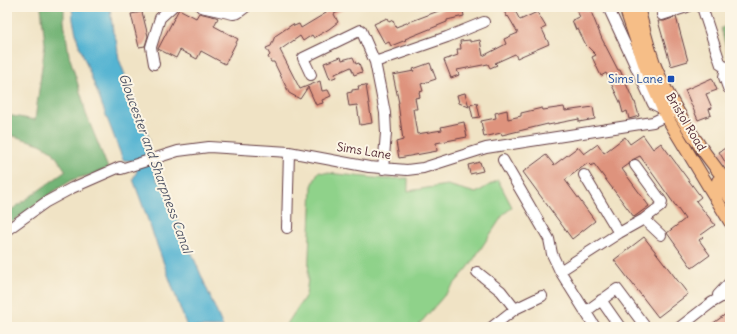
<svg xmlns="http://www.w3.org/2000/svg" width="737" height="334" font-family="Delius,sans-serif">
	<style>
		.green { fill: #8fd28a; stroke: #6c785a }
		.forest { fill: #73b476; stroke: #5e6a50 }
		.water { fill: #54b4d2; stroke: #4f6a7e }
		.building { fill: #de937d }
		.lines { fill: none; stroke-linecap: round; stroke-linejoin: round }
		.minor-casing { stroke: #633c42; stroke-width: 12 }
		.major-casing { stroke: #633c42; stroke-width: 14 }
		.minor { stroke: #fff; stroke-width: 10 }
		.major { stroke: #f6be87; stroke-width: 12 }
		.transit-dot { fill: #1a4fb4; stroke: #fcf5e5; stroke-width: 1.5 }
		.labels { text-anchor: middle; stroke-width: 4; stroke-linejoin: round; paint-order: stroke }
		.transit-label { font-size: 12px; fill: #164399; stroke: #fcf5e5; text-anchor: end }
		.street-label { font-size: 12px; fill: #4a1f2b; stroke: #fcf5e5 }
		.water-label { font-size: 13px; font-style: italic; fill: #4e5365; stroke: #fcf5e5 }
	</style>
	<rect width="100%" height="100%" fill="#fcf5e5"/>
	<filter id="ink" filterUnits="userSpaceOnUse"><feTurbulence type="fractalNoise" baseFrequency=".025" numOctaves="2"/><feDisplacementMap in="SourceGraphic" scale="8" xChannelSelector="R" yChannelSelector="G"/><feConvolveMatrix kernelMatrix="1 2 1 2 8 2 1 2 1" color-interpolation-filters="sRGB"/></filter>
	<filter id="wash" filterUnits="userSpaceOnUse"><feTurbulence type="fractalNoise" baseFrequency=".012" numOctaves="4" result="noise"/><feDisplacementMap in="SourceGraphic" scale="16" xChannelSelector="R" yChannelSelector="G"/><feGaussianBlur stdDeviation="0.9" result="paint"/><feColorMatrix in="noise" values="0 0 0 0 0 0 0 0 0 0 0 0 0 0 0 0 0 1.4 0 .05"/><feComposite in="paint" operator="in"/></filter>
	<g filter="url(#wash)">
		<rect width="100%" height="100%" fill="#f0e3c5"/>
		<path class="green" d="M 730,26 L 730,55 L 728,55 L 721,28 Z
			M 318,172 L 385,179 L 408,178 L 408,191 L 447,185 L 476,193 L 498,180 L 512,207 L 503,215 L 468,268 L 417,327 L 285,327 L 306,295 L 308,279 L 312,186 Z"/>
		<path class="forest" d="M 41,7 L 64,7 L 64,21 L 69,55 L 83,101 L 86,114 L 108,168 L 90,175 L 74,179 L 51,193 L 7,226 L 7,213 L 66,171 L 52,151 L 40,144 L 7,134 L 7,115 L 35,120 L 45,44 Z"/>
		<path class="water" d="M 72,7 L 110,7 L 113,32 L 116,39 L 119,59 L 150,141 L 144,146 L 158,182 L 165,181 L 174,211 L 223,327 L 187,327 L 133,179 L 137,171 L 133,161 L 123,160 L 78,42 L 73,20 Z"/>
		<g id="blocks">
			<path class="building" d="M 323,7 L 348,7 L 334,14 L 338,22 L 329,29 L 314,38 L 312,35 L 303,41 L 300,36 L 280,50 L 300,89 L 320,81 L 322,91 L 328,90 L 331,96 L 322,100 L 323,103 L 316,105 L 308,87 L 300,99 L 289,93 L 274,62 L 271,62 L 268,57 L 270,55 L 266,48 L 271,46 L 275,36 L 293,24 L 294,26 L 299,24 L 301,28 L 326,13 Z
				M 449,7 L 462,7 L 464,16 L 447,20 L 447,22 L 405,39 L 406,40 L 391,46 L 389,42 L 385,44 L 374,24 L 387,18 L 389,22 L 393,20 L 396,27 Z
				M 502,7 L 513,7 L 520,20 L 537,12 L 546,27 L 542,29 L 549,44 L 517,58 L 515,54 L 495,63 L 497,65 L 490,68 L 488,64 L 457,70 L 459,75 L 451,78 L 444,60 L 458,55 L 457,49 L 461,49 L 460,41 L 470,40 L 470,42 L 480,40 L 483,56 L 506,44 L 504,39 L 518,33 L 511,21 L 508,16 L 507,17 Z
				M 575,7 L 584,7 L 586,11 L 590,9 L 602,39 L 618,70 L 620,70 L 634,102 L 635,102 L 639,116 L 629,119 L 627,111 L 623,113 L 620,102 L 609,79 L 606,73 L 601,76 L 592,57 L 596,55 L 586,45 L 578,29 L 576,30 L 572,20 L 580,17 Z
				M 179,9 L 196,18 L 199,13 L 216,17 L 218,18 L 214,26 L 238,39 L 225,64 L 201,51 L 197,59 L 180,50 L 176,58 L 158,49 Z
				M 142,12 L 148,36 L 145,46 L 139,47 L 131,14 Z
				M 676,17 L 688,61 L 671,66 L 658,21 L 664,21 Z
				M 341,57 L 342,60 L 353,57 L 356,64 L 359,63 L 362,72 L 354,75 L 351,67 L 335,74 L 336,77 L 330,79 L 324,63 Z
				M 430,63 L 436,79 L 421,84 L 423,91 L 419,92 L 420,97 L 415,98 L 417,109 L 413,109 L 417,134 L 442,130 L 441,127 L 464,122 L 467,137 L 436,143 L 437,151 L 399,158 L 396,142 L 403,140 L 398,103 L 399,103 L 393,75 L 414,71 L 413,69 Z
				M 712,78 L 717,90 L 706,94 L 712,108 L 709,109 L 711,115 L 698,120 L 685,90 Z
				M 366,85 L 372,123 L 360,125 L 357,105 L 349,106 L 347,93 L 352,92 L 352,90 L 359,89 L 358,86 Z
				M 465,93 L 469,107 L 459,103 L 457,95 Z
				M 477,103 L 480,117 L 473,118 L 470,105 Z
				M 564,107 L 565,111 L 593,107 L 595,119 L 579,122 L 579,119 L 548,125 L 548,124 L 502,135 L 501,133 L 484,137 L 481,121 L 496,118 L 495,113 L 507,110 L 508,119 L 521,116 L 521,113 L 542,108 L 543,110 Z
				M 643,135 L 653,149 L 661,143 L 701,197 L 696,201 L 715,225 L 701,235 L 703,237 L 699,240 L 710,255 L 692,268 L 667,233 L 685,219 L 640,156 L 632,160 L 629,164 L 622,169 L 649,206 L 634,217 L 594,164 L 591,166 L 588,163 L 565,180 L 595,221 L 572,239 L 523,172 L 546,155 L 554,165 L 578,147 L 584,154 L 598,144 L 604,153 L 625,137 L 630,144 Z
				M 730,145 L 730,170 L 719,152 Z
				M 480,162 L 483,171 L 470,174 L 468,165 Z
				M 644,237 L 688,294 L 658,317 L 614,260 Z
				M 730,311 L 730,327 L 708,327 Z"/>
		</g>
	</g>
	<g filter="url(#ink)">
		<use href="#blocks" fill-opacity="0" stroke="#633c42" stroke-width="1"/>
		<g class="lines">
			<defs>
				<path id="minor" d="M 201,7 L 233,14 L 238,13 L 246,7
					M 608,7 L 653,104 L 663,109
					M 702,7 L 721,65 L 730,68
					M 662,15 L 687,7
					M 375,62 L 447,37 L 484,22
					M 154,64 L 151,47 L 160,18 L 172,7
					M 726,67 L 724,77 L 728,88 L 730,89
					M 311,75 L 303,58 L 361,30 L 375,62 L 381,92 L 385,113 L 386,133 L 383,169
					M 503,160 L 549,239 L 552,254 L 560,271 L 595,327
					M 644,219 L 661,235
					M 287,228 L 289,152
					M 7,230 L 46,202 L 72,188 L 120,167 L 121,169 L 178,151 L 209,147 L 289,152 L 369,167 L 407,170 L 423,168 L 486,148 L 653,122 L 672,113
					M 619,233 L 644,219 L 661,206 L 662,202 L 635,165
					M 560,271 L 619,233 L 584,175
					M 477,272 L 501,291 L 515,309 L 492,327
					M 718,295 L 730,282
					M 601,300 L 620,327
					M 515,309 L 542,296
					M 585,312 L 617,289 L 644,325 L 642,327
					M 680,327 L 711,303 L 730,292"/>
				<path id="major" d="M 625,7 L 648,75 L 666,116 L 730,222
					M 638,7 C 643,27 648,47 655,66 C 673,110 701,150 730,186
					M 718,181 L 730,198"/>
			</defs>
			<use href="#minor" class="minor-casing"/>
			<use href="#major" class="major-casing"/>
			<use href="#minor" class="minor"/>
			<use href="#major" class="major"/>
		</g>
	</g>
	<rect class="transit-dot" x="667" y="75" width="8" height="8" rx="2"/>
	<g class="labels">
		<g class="transit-label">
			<text x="663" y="83">Sims Lane</text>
		</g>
		<g class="street-label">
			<text transform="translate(686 122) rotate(59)" y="4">Bristol Road</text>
			<text transform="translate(364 151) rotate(9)" y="4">Sims Lane</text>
		</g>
		<g class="water-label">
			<text transform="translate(156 163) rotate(70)" y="5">Gloucester and Sharpness Canal</text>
		</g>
	</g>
	<rect width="737" height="334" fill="none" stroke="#fcf5e5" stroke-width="24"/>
</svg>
